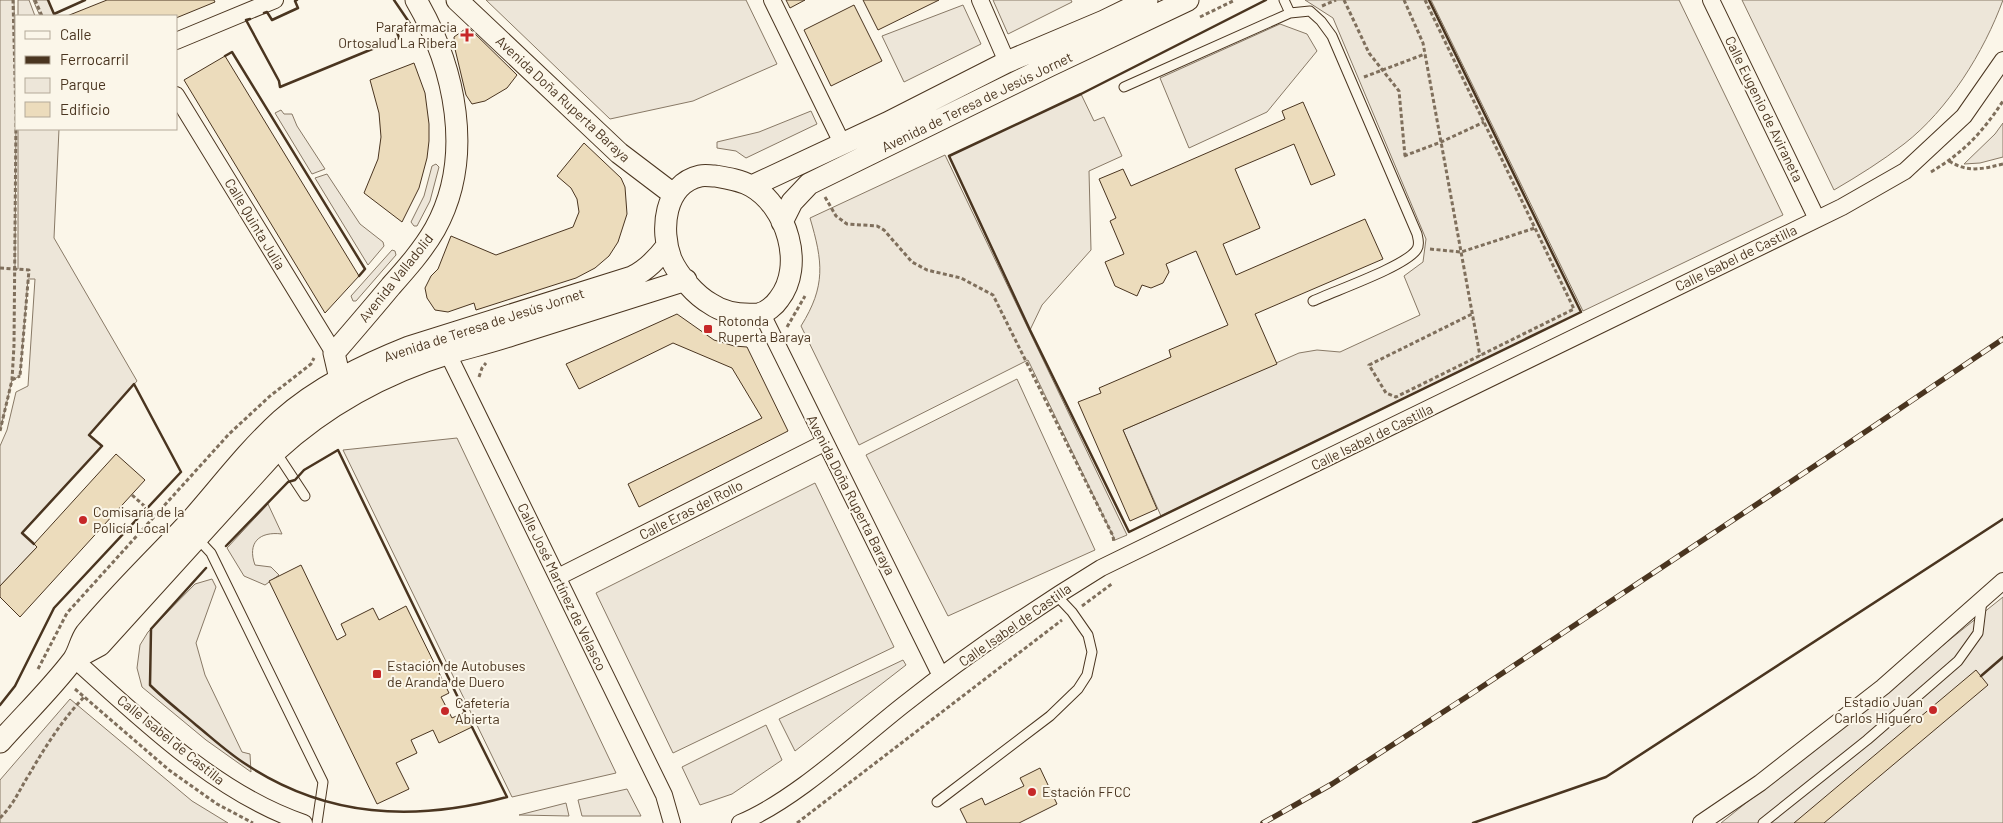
<svg xmlns="http://www.w3.org/2000/svg" width="2003" height="823" font-family="Barlow,sans-serif">
	<style>
		.green { fill: #ede6d9; stroke: #887966 }
		.building { fill: #ecdcbc; stroke: #4a3520 }
		.lines { fill: none; stroke-linecap: round; stroke-linejoin: round }
		.service-casing { stroke: #4a3520; stroke-width: 11 }
		.minor-casing { stroke: #4a3520; stroke-width: 18 }
		.tertiary-casing { stroke: #4a3520; stroke-width: 23 }
		.path { stroke: #7f6f5c; stroke-width: 3; stroke-dasharray: 4 2.5; stroke-linecap: butt }
		.service { stroke: #fbf6e9; stroke-width: 9 }
		.minor { stroke: #fbf6e9; stroke-width: 16 }
		.tertiary { stroke: #fbf6e9; stroke-width: 21 }
		.rail-casing { stroke: #4a3520; stroke-width: 5.5 }
		.rail { stroke: #fbf6e9; stroke-width: 4; stroke-dasharray: 11; stroke-linecap: butt }
		.path-bridge { stroke: #7f6f5c; stroke-width: 3; stroke-dasharray: 4 2.5; stroke-linecap: butt }
		.wall { stroke: #4a3520; stroke-width: 2.5 }
		.poi-dot { fill: #c62828; stroke: #fbf6e9; stroke-width: 2 }
		.labels { text-anchor: middle; stroke-width: 4; stroke-linejoin: round; paint-order: stroke }
		.poi-label { font-size: 14px; fill: #4a3520; stroke: #fbf6e9; text-anchor: start }
		.street-label { font-size: 14px; fill: #4a3520; stroke: #fbf6e9 }
	</style>
	<rect width="100%" height="100%" fill="#fbf6e9"/>
	<path class="green" d="M 0,0 L 14,0 L 16,117 L 15,269 L 18,269 L 18,129 L 59,129 L 54,238 L 137,381 L 89,435 L 102,446 L 22,532 L 37,547 L 0,586 L 0,446 L 7,430 L 16,392 L 28,386 L 35,279 L 28,279 L 20,376 L 12,380 L 0,431 Z
		M 18,0 L 29,0 L 35,16 L 18,16 Z
		M 33,0 L 48,0 L 54,14 L 57,16 L 40,16 Z
		M 486,0 L 746,0 L 777,64 L 693,101 L 610,119 Z
		M 993,0 L 1071,0 L 1072,2 L 1008,34 Z
		M 1305,0 L 1429,0 L 1581,312 L 1161,516 L 1123,430 L 1299,353 L 1317,350 L 1340,352 L 1420,315 L 1404,276 L 1423,262 L 1426,239 L 1333,18 Z
		M 1431,0 L 1679,0 L 1783,215 L 1583,311 Z
		M 1742,0 L 2003,0 C 1984,52 1948,110 1904,144 C 1882,161 1858,176 1834,190 Z
		M 963,5 L 981,44 L 904,82 L 882,36 Z
		M 1280,24 L 1307,34 L 1317,51 L 1267,112 L 1189,148 L 1160,78 Z
		M 1081,94 L 1094,121 L 1104,117 L 1122,156 L 1089,171 L 1091,250 L 1042,305 L 1030,330 L 949,156 Z
		M 281,110 L 284,114 L 292,114 L 297,126 L 325,169 L 312,174 L 275,113 Z
		M 811,111 L 817,124 L 746,158 L 736,151 L 717,148 L 717,142 L 759,132 Z
		M 2003,123 L 2003,157 L 1980,163 L 1964,164 L 1995,134 Z
		M 945,155 L 1127,535 L 1115,540 L 1028,360 L 859,445 L 801,326 C 826,286 823,262 810,218 Z
		M 436,164 L 439,167 L 430,201 L 417,226 L 414,226 L 411,222 L 424,196 L 432,166 Z
		M 327,174 L 360,224 L 383,242 L 384,246 L 368,265 L 315,178 Z
		M 392,250 L 395,251 L 396,255 L 356,301 L 353,301 L 351,296 Z
		M 1017,379 L 1095,550 L 948,616 L 866,455 Z
		M 457,438 L 616,773 L 512,797 L 343,450 Z
		M 815,483 L 894,647 L 673,753 L 596,593 Z
		M 268,504 L 282,534 C 259,531 247,543 255,565 L 271,567 L 279,575 L 265,585 L 244,576 L 227,548 Z
		M 212,579 L 216,587 L 196,643 L 205,675 L 242,752 L 250,754 L 251,772 L 206,740 L 142,687 L 137,668 L 140,645 L 148,632 L 195,584 Z
		M 2003,597 L 2003,823 L 1721,823 Z
		M 903,660 L 906,665 L 795,751 L 779,719 Z
		M 70,699 L 192,801 L 228,823 L 0,823 L 0,780 Z
		M 766,725 L 782,760 L 732,794 L 700,805 L 682,767 Z
		M 627,789 L 641,816 L 582,816 L 578,800 Z
		M 566,803 L 569,816 L 519,815 Z"/>
	<path class="building" d="M 107,0 L 214,0 L 215,2 L 176,18 L 176,16 L 67,16 Z
		M 786,0 L 805,0 L 790,8 Z
		M 863,0 L 939,0 L 878,30 Z
		M 854,5 L 882,61 L 831,86 L 804,30 Z
		M 468,27 L 517,75 L 507,88 L 485,101 L 472,104 L 466,95 L 455,49 L 454,37 Z
		M 225,56 L 359,276 L 325,313 L 184,80 Z
		M 414,63 L 425,93 L 429,124 L 429,141 L 427,158 L 419,188 L 402,222 L 364,193 L 378,159 L 381,137 L 379,113 L 370,80 Z
		M 1303,102 L 1335,175 L 1311,185 L 1294,144 L 1235,169 L 1260,228 L 1223,244 L 1236,275 L 1365,219 L 1383,259 L 1255,314 L 1277,364 L 1123,430 L 1157,509 L 1130,521 L 1078,402 L 1101,393 L 1099,388 L 1171,357 L 1169,350 L 1228,325 L 1196,251 L 1166,264 L 1169,272 L 1163,283 L 1151,288 L 1142,285 L 1137,296 L 1115,286 L 1105,262 L 1124,254 L 1110,221 L 1116,218 L 1099,179 L 1123,169 L 1131,186 L 1285,119 L 1282,111 Z
		M 584,143 L 621,178 L 625,187 L 627,214 L 618,242 L 609,256 L 595,268 L 576,278 L 476,310 L 474,303 L 448,312 L 435,310 L 427,298 L 425,288 L 431,276 L 438,269 L 451,236 L 496,255 L 573,227 L 579,212 L 577,199 L 571,188 L 557,176 Z
		M 677,314 L 714,340 L 734,346 L 747,347 L 788,431 L 639,507 L 628,484 L 762,418 L 732,368 L 673,343 L 579,389 L 566,364 Z
		M 116,454 L 145,480 L 20,617 L 0,597 L 0,586 L 37,547 L 34,544 Z
		M 301,565 L 337,640 L 346,635 L 341,624 L 373,608 L 379,620 L 406,606 L 449,693 L 441,697 L 452,718 L 465,712 L 472,727 L 439,743 L 433,730 L 411,740 L 417,753 L 396,763 L 409,789 L 377,804 L 269,581 Z
		M 1976,670 L 1988,685 L 1824,823 L 1794,823 Z
		M 1040,768 L 1057,804 L 1019,823 L 967,823 L 960,809 L 982,798 L 985,805 L 1024,786 L 1020,778 Z"/>
	<g class="lines">
		<defs>
			<path id="service" d="M 1284,0 L 1290,13
				M 1124,87 L 1290,13 L 1310,11 L 1321,21 L 1332,36 L 1417,234 C 1418,239 1420,244 1417,249 C 1407,266 1334,291 1313,301
				M 276,452 L 305,496
				M 197,538 L 211,553 L 323,782 L 317,823
				M 937,802 L 1050,716 L 1078,689 L 1087,675 L 1092,652 L 1088,635 L 1072,612 L 1056,595
				M 1763,823 L 1867,740 L 1958,661 L 1978,633 L 1982,600"/>
			<path id="minor" d="M 772,0 L 842,143
				M 980,0 L 1007,62
				M 1711,0 L 1817,219
				M 176,41 L 275,0
				M 176,95 L 334,353
				M 762,314 L 941,676
				M 448,354 L 664,795 L 672,823
				M 558,577 L 824,443
				M 74,659 C 141,719 217,794 304,823
				M 740,823 C 795,800 854,744 902,706 C 965,656 1032,610 1101,568 L 1842,207 L 1905,171 L 1964,116 L 2003,60
				M 1701,823 L 1760,783 L 1883,687 L 2003,581"/>
			<path id="tertiary" d="M 457,0 L 619,153 L 673,194
				M 715,176 C 727,178 740,180 751,186 C 787,206 805,266 779,299 C 775,305 766,313 758,314 C 743,315 724,313 711,304 C 695,295 678,275 671,259 C 660,230 664,184 700,176 C 705,175 710,176 715,176 Z
				M 752,186 L 887,123 L 1007,62 L 1104,21 L 1147,0
				M 782,222 L 792,202 L 809,184 L 1049,66 L 1188,0
				M 340,379 L 334,353 C 353,331 372,309 391,286 C 407,268 423,250 435,229 C 475,157 455,67 416,0
				M 74,659 L 100,645 L 276,451 C 325,406 385,373 450,353 C 470,347 491,342 512,335 C 570,317 628,298 686,280
				M 0,742 C 24,715 51,689 73,660 C 79,652 80,641 86,633 C 119,593 157,557 192,519 C 221,486 248,450 281,420 C 318,387 364,365 409,347 L 632,277 C 647,270 657,259 667,246"/>
		</defs>
		<use href="#service" class="service-casing"/>
		<use href="#minor" class="minor-casing"/>
		<use href="#tertiary" class="tertiary-casing"/>
		<path class="path" d="M 35,0 L 42,16
			M 1344,0 L 1369,53 L 1399,91 L 1405,156
			M 1404,0 L 1423,43 L 1480,356
			M 1425,0 L 1574,309 L 1396,397 L 1386,393 L 1369,365 L 1472,314
			M 1322,6 L 1336,0
			M 1200,17 L 1235,0
			M 1364,77 L 1425,54
			M 1404,156 L 1441,142 L 1484,122
			M 1949,161 C 1968,173 1982,169 2003,164
			M 1931,172 C 1964,152 1982,133 2003,101
			M 825,197 L 836,216 L 847,224 L 877,226 L 884,230 L 912,262 L 927,270 L 961,278 L 993,295 L 1113,536 L 1114,543
			M 1430,249 L 1461,252 L 1535,228
			M 787,327 L 805,296
			M 479,377 L 482,368 L 486,363
			M 12,380 L 20,376
			M 0,431 L 12,380 L 14,345 L 16,117 L 13,0
			M 132,495 L 150,511
			M 1082,606 L 1113,583
			M 38,669 L 67,613 L 229,434 L 270,396 L 311,364 L 314,358
			M 75,689 L 169,770 L 217,804 L 253,823
			M 0,818 C 15,803 19,790 30,773 C 45,747 63,719 84,697
			M 797,823 L 1062,620"/>
		<use href="#service" class="service"/>
		<use href="#minor" class="minor"/>
		<use href="#tertiary" class="tertiary"/>
		<defs>
			<path id="rail" d="M 1263,823 L 1332,784 L 1471,694 L 1828,457 L 2003,339"/>
		</defs>
		<use href="#rail" class="rail-casing"/>
		<use href="#rail" class="rail"/>
		<path class="path-bridge" d="M 0,268 L 29,270 L 20,376"/>
		<path class="wall" d="M 48,0 L 54,14 L 85,0
			M 1266,0 L 1081,94 L 949,156 L 1030,330 L 1129,532 L 1581,312 L 1429,0
			M 264,13 L 267,12 L 272,20 L 298,8 L 295,1 L 297,0
			M 250,19 L 246,20 L 279,81 L 280,87 L 399,38 L 397,32 L 411,25 L 394,0
			M 225,56 L 232,52 L 365,269 L 359,276
			M 226,546 L 288,482 L 295,480 L 304,470 L 338,450 L 465,712
			M 206,568 L 151,629 L 150,685 C 164,699 181,712 196,725 C 212,738 227,752 244,763 C 326,818 414,822 507,797 L 472,727
			M 1981,676 L 2003,657
			M 0,705 L 15,686 L 54,608 L 181,472 L 134,384 L 89,435 L 102,446 L 22,533 L 34,544
			M 1473,823 L 1606,777 L 2003,519"/>
	</g>
	<g class="poi-dot">
		<path d="M464.5 27.5h5v5h5v5h-5v5h-5v-5h-5v-5h5z"/>
		<rect x="703" y="324" width="10" height="10" rx="2.5"/>
		<circle cx="83" cy="520" r="5"/>
		<rect x="372" y="669" width="10" height="10" rx="2.5"/>
		<circle cx="1933" cy="710" r="5"/>
		<circle cx="445" cy="711" r="5"/>
		<circle cx="1032" cy="792" r="5"/>
	</g>
	<g class="labels">
		<g class="poi-label">
			<text x="457" y="32" text-anchor="end">Parafarmacia<tspan x="457" dy="16">Ortosalud La Ribera</tspan></text>
			<text x="718" y="326">Rotonda<tspan x="718" dy="16">Ruperta Baraya</tspan></text>
			<text x="93" y="517">Comisaría de la<tspan x="93" dy="16">Policía Local</tspan></text>
			<text x="387" y="671">Estación de Autobuses<tspan x="387" dy="16">de Aranda de Duero</tspan></text>
			<text x="1923" y="707" text-anchor="end">Estadio Juan<tspan x="1923" dy="16">Carlos Higuero</tspan></text>
			<text x="455" y="708">Cafetería<tspan x="455" dy="16">Abierta</tspan></text>
			<text x="1042" y="797">Estación FFCC</text>
		</g>
		<g class="street-label">
			<text transform="translate(563 99) rotate(43)" y="5">Avenida Doña Ruperta Baraya</text>
			<text transform="translate(977 102) rotate(-26)" y="5">Avenida de Teresa de Jesús Jornet</text>
			<text transform="translate(1764 109) rotate(64)" y="5">Calle Eugenio de Aviraneta</text>
			<text transform="translate(255 224) rotate(59)" y="5">Calle Quinta Julia</text>
			<text transform="translate(1736 258) rotate(-26)" y="5">Calle Isabel de Castilla</text>
			<text transform="translate(396 278) rotate(-51)" y="5">Avenida Valladolid</text>
			<text transform="translate(484 325) rotate(-18)" y="5">Avenida de Teresa de Jesús Jornet</text>
			<text transform="translate(1372 437) rotate(-26)" y="5">Calle Isabel de Castilla</text>
			<text transform="translate(851 495) rotate(63)" y="5">Avenida Doña Ruperta Baraya</text>
			<text transform="translate(691 510) rotate(-27)" y="5">Calle Eras del Rollo</text>
			<text transform="translate(562 587) rotate(64)" y="5">Calle José Martínez de Velasco</text>
			<text transform="translate(1015 625) rotate(-35)" y="5">Calle Isabel de Castilla</text>
			<text transform="translate(171 740) rotate(39)" y="5">Calle Isabel de Castilla</text>
		</g>
	</g>
	<rect x="15" y="15" width="162" height="115" fill="#fbf6e9" stroke="#b4a999"/>
	<rect x="25" y="31" width="25" height="8" fill="#fbf6e9" stroke="#b4a999"/>
	<text x="60" y="40" font-size="15" fill="#4a3520">Calle</text>
	<rect x="25" y="56" width="25" height="8" fill="#4a3520" stroke="#b4a999"/>
	<text x="60" y="65" font-size="15" fill="#4a3520">Ferrocarril</text>
	<rect x="25" y="78" width="25" height="15" fill="#ede6d9" stroke="#b4a999"/>
	<text x="60" y="90" font-size="15" fill="#4a3520">Parque</text>
	<rect x="25" y="102" width="25" height="15" fill="#ecdcbc" stroke="#b4a999"/>
	<text x="60" y="115" font-size="15" fill="#4a3520">Edificio</text>
</svg>
